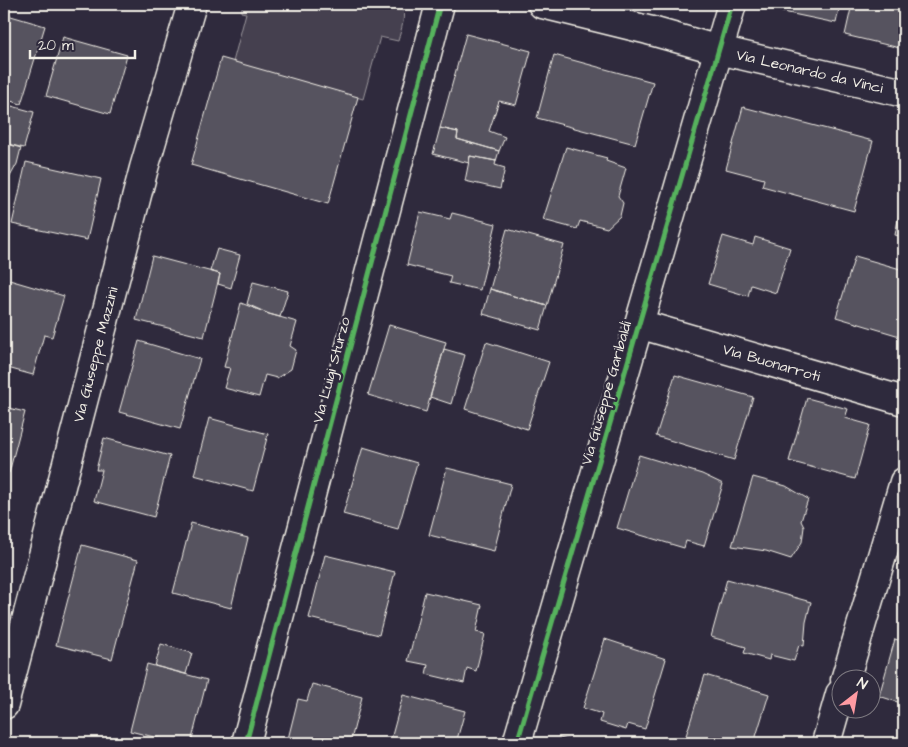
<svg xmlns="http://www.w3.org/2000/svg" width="908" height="747" font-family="'Architects Daughter',sans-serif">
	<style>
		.green { fill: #454050; stroke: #9c989c }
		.building { fill: #56525f; stroke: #f4f1e8 }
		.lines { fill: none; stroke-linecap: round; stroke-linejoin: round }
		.minor-casing { stroke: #f4f1e8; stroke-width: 31 }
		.tertiary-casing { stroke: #f4f1e8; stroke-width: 31 }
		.minor { stroke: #2f2a3d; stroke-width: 28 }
		.tertiary { stroke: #2f2a3d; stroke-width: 28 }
		.cycleway-casing { stroke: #2f2a3d; stroke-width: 8 }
		.cycleway { stroke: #56b35d; stroke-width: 5 }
		.labels { text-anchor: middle; stroke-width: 5; stroke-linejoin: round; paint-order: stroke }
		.street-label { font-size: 15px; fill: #f4f1e8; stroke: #2f2a3d }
	</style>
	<rect width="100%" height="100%" fill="#2f2a3d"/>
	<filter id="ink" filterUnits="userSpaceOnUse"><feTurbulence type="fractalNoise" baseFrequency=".02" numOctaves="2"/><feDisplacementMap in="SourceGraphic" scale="10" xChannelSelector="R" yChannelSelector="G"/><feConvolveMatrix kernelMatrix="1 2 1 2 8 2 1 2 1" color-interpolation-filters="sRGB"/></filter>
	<g filter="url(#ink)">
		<path class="green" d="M 243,4 L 401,4 C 407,16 401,29 398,41 L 380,37 L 363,99 L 233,62 L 246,13 L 241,12 Z"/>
		<path class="building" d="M 764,4 L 840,4 L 836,23 L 764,8 Z
			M 852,4 L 904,4 L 904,49 L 845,35 Z
			M 4,14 L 45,26 L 21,104 L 4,99 Z
			M 466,34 L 531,51 L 516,105 L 499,101 L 489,131 L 505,137 L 499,151 L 457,139 L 458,132 L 440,128 Z
			M 63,37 L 127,55 L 110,114 L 46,96 Z
			M 554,55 L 653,82 L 635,144 L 537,118 Z
			M 221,58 L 358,97 L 328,204 L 191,165 Z
			M 4,104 L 34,112 L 24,148 L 4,143 Z
			M 743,107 L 873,141 L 854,211 L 762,186 L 764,179 L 726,169 Z
			M 440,128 L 458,132 L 457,139 L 499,151 L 496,161 L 470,156 L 469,163 L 433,154 Z
			M 4,143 L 21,148 L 17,164 L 7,182 L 4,181 Z
			M 566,147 L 607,158 L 606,161 L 626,168 L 618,196 L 623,203 L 620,216 L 607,228 L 580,221 L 577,229 L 543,220 Z
			M 470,156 L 496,161 L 495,165 L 505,168 L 500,189 L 465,181 Z
			M 26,162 L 101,179 L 87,240 L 12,224 Z
			M 904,194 L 904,216 L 899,215 Z
			M 420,212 L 450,219 L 452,213 L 496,224 L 480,290 L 449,283 L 451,276 L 407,265 Z
			M 899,215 L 904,216 L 904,237 L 895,235 Z
			M 507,229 L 564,245 L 547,306 L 490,289 Z
			M 723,236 L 753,245 L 755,237 L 790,248 L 776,293 L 751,285 L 748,296 L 708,284 Z
			M 217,249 L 240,255 L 231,288 L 218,284 L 220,274 L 210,271 Z
			M 152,256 L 220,274 L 204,337 L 136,320 Z
			M 855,256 L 904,270 L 904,334 L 903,337 L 836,317 Z
			M 6,279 L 64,296 L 52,337 L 44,335 L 33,375 L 4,367 L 4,288 Z
			M 253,282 L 288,291 L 280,317 L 269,314 L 247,304 Z
			M 490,289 L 547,306 L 540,330 L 483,314 Z
			M 241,303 L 269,314 L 297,322 L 290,346 L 296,350 L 291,369 L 277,378 L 265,375 L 259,397 L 224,388 L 230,368 L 224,367 Z
			M 389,325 L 446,342 L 426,412 L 368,395 Z
			M 139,341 L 200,359 L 180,429 L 119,412 Z
			M 486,342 L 549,362 L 527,429 L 465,409 Z
			M 444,349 L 465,355 L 451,404 L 430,397 Z
			M 675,375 L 753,397 L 734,460 L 656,436 Z
			M 807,398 L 848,409 L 845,418 L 870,425 L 855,479 L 789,461 Z
			M 4,407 L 25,412 L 9,473 L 4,472 Z
			M 209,418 L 268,434 L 253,491 L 194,475 Z
			M 104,438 L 170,456 L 154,517 L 94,501 L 102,470 L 96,470 Z
			M 363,447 L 417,463 L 398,529 L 343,514 Z
			M 639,455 L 702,474 L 723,484 L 704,546 L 686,541 L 684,548 L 617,528 Z
			M 447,468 L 511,484 L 494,551 L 429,535 Z
			M 753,477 L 786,486 L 808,499 L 801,521 L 804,527 L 802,542 L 791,559 L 766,551 L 732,546 Z
			M 191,523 L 248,538 L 231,608 L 173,593 Z
			M 82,545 L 138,560 L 112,659 L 56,645 Z
			M 325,555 L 395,572 L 379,635 L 309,618 Z
			M 727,579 L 811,602 L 806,622 L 804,646 L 799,645 L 794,661 L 770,655 L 769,660 L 744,653 L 746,647 L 711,637 Z
			M 425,592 L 482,605 L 476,632 L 485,634 L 476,671 L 467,668 L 464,683 L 426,674 L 428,665 L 408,661 Z
			M 605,639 L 666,659 L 645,729 L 628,724 L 626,730 L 600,722 L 602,714 L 583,708 Z
			M 895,639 L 904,642 L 904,704 L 879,696 Z
			M 161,644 L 192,653 L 186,674 L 155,666 Z
			M 147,664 L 207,680 L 191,743 L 178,743 L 130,731 Z
			M 705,675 L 769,694 L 754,743 L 689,743 L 684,742 Z
			M 312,684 L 362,697 L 351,740 L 347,739 L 345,743 L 287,743 L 298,699 L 307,701 Z
			M 403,695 L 465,711 L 456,743 L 390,743 Z
			M 560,738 L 578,743 L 559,743 Z"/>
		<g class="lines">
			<defs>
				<g id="minor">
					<path id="s1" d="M 639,324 L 904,401"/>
					<path d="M 845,680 L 904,482"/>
					<path id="s2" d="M 4,705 L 144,168 L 192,4"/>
					<path d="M 246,743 L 440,4"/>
					<path d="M 517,743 L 732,4"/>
					<path d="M 826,743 L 840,694"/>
				</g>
				<g id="tertiary">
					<path id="s3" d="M 542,4 L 648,30 L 719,50 L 904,93"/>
				</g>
			</defs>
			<use href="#minor" class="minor-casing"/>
			<use href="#tertiary" class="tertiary-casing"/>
			<use href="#minor" class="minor"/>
			<use href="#tertiary" class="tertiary"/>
			<defs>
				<path id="cycleway" d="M 246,743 L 440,4
					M 517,743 L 732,4"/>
			</defs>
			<use href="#cycleway" class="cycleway-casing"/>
			<use href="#cycleway" class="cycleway"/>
		</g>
	</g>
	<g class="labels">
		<g class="street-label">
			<text dy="5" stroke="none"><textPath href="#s3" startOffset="276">Via Leonardo da Vinci</textPath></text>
			<text dy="5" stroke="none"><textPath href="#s2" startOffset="362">Via Giuseppe Mazzini</textPath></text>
			<text dy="5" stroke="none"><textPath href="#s1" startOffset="138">Via Buonarroti</textPath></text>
			<text transform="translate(331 370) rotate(-75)" y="5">Via Luigi Sturzo</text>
			<text transform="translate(606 393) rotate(-74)" y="5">Via Giuseppe Garibaldi</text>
		</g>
	</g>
	<rect width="908" height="747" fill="none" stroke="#2f2a3d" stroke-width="20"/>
	<rect x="10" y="10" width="888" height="727" fill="none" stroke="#f4f1e8" stroke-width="2" filter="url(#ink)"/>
	<g transform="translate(856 694) rotate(31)"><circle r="24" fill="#2f2a3d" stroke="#7e7a81"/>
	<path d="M0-4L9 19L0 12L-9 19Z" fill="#ff9aa2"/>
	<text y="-8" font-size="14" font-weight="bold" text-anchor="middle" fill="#f4f1e8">N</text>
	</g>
	<path d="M30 50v8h105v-8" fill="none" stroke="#f4f1e8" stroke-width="2.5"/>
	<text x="38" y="50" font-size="15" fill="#f4f1e8" stroke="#2f2a3d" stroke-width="4" paint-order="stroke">20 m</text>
</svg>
